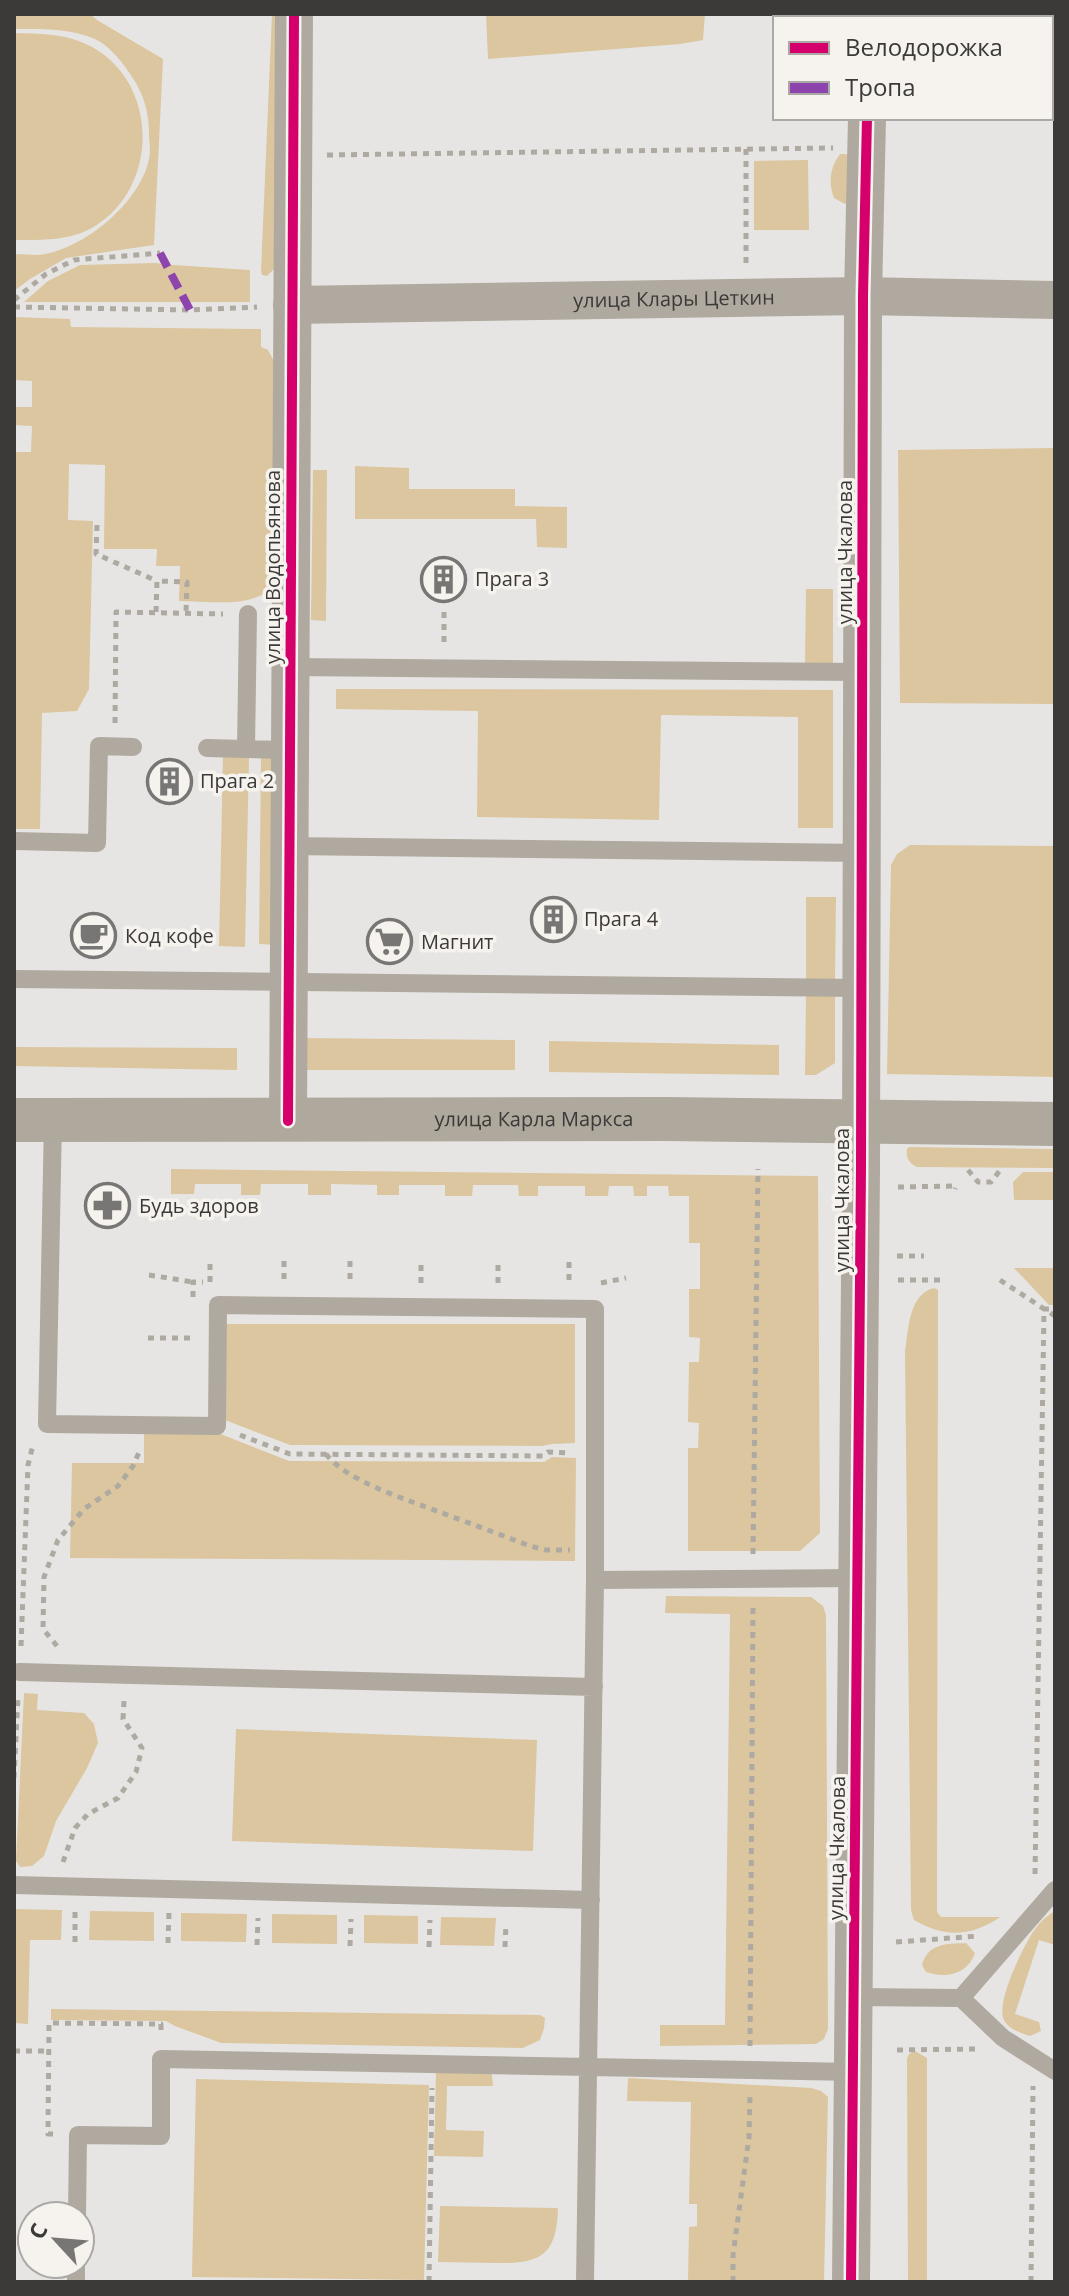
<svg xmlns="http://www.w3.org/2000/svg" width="1069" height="2296" font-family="'Open Sans',sans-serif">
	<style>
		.green { fill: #dbc69f }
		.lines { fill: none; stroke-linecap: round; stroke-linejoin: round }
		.path { stroke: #aeaaa2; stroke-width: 5; stroke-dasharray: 6 6; stroke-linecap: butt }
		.lane { stroke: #b0a99f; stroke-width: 18 }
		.street { stroke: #b0a99f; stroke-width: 38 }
		.secondary { stroke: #aea89d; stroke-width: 44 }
		.quiet { stroke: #8e44ad; stroke-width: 8; stroke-dasharray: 16 8; stroke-linecap: butt }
		.cycleway-casing { stroke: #f6f3ee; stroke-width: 15 }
		.cycleway { stroke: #d6006c; stroke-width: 10 }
		.labels { text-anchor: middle; stroke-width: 7; stroke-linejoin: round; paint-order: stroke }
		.street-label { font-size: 20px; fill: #3b3a38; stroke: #f6f3ee }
		.poi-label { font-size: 20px; fill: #3b3a38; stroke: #f6f3ee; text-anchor: start }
	</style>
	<rect width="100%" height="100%" fill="#e7e5e3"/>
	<path class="green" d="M 14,14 L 90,14 L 97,20 L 163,59 L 154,245 L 66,258 L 30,279 L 14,291 L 14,254 C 22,254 31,255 39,255 C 83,250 140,203 149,159 C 151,151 149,142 149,134 C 149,113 144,94 132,77 C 123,63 113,50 99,41 C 74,28 41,29 14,29 Z
		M 272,14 L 281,14 L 275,268 L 267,276 L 262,275 L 261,271 Z
		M 486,14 L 705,14 L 703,40 L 680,44 L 488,59 Z
		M 14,33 C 39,34 63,33 86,44 C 162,79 161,195 86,231 C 63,241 38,240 14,240 Z
		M 840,154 L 845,154 L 850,156 L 851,201 L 845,204 L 834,198 C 828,182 830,168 840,154 Z
		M 808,160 L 809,230 L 754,230 L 754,161 Z
		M 155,263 L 173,265 L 250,270 L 250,302 L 24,302 L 48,281 L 80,265 Z
		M 14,317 L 70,319 L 71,327 L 261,329 L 261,347 L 268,350 L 274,361 L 275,372 L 271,590 C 244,608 210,601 179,601 L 180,566 L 156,566 L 157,549 L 104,549 L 105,465 L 69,464 L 68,520 L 93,521 L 89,689 L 77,711 L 42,713 L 40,829 L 14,829 L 14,452 L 31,452 L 32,426 L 14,425 L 14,407 L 32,407 L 32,381 L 14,380 Z
		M 1055,448 L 1055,704 L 900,703 L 898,450 Z
		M 355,466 L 409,468 L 409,489 L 515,489 L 515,506 L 567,507 L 567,548 L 537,547 L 536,519 L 355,519 Z
		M 313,470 L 327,470 L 326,621 L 311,620 Z
		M 806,589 L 833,589 L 833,664 L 805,663 Z
		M 336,689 L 833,690 L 833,828 L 798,828 L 798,717 L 661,715 L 659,820 L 477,817 L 478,711 L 336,709 Z
		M 223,756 L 249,757 L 245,947 L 219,946 Z
		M 261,757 L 280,757 L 278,945 L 259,944 Z
		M 910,845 L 1055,846 L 1055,1077 L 887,1074 L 891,865 L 897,854 Z
		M 806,897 L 836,897 L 835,979 L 806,979 Z
		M 806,995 L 835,995 L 835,1063 L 816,1075 L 805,1075 Z
		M 299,1038 L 515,1040 L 515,1070 L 299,1070 Z
		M 549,1041 L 779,1045 L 779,1075 L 549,1072 Z
		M 14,1047 L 237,1048 L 237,1070 L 14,1066 Z
		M 909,1147 L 1055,1149 L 1055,1168 L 917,1167 C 909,1163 906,1158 907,1149 Z
		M 171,1169 L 818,1176 L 820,1533 L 800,1551 L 688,1551 L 688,1448 L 698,1448 L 699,1423 L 688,1422 L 689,1362 L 699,1362 L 700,1338 L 689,1337 L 689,1289 L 700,1289 L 700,1243 L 689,1243 L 689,1196 L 669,1196 L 668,1186 L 647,1186 L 647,1196 L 634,1196 L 633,1186 L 609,1186 L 608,1196 L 585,1196 L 585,1186 L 538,1186 L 538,1196 L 519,1196 L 518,1185 L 473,1185 L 472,1196 L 445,1196 L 445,1185 L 399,1185 L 399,1195 L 377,1195 L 377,1185 L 331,1184 L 331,1195 L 308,1195 L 308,1184 L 261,1184 L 260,1195 L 241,1195 L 241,1184 L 195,1184 L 194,1194 L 171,1194 Z
		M 1023,1172 L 1055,1172 L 1055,1200 L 1014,1200 L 1013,1182 Z
		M 1014,1268 L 1055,1268 L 1055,1305 L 1049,1305 Z
		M 934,1288 L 938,1290 L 938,1295 L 937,1912 L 941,1917 L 1000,1917 C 971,1937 945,1938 914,1920 L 911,1910 L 905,1351 C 909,1329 908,1295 934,1288 Z
		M 226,1324 L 575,1324 L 575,1443 L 552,1444 L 542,1446 L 290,1445 L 225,1420 Z
		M 144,1433 L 218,1433 L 289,1461 L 544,1462 L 552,1457 L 576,1458 L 575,1561 L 70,1558 L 72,1463 L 144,1463 Z
		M 666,1596 L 811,1597 L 823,1606 L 826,1615 L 828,2029 L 824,2039 L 816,2044 L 660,2046 L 660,2025 L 725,2025 L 730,1614 L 665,1613 Z
		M 24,1693 L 38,1694 L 37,1710 L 84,1713 L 94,1724 L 98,1743 L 87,1768 L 56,1821 L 44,1856 L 32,1866 L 20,1867 L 16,1861 Z
		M 236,1729 L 537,1740 L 533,1851 L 232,1841 Z
		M 14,1909 L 62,1910 L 61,1940 L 30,1940 L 28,2024 L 14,2023 Z
		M 90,1911 L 154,1912 L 154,1941 L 89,1940 Z
		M 1055,1911 L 1055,1945 L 1039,1940 L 1015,2014 L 1039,2022 L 1041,2031 L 1030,2036 C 1021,2033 1008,2029 1004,2020 C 995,2003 1023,1947 1033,1932 C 1039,1923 1046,1916 1055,1911 Z
		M 181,1913 L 247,1914 L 246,1942 L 181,1941 Z
		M 272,1914 L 337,1915 L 337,1944 L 272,1943 Z
		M 364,1915 L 418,1916 L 418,1944 L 364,1943 Z
		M 441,1917 L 496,1918 L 494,1946 L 440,1945 Z
		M 966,1943 L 975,1953 C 968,1974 946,1979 926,1972 L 922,1965 C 928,1943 946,1944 966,1943 Z
		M 51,2009 L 540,2015 L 545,2018 L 544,2028 L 540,2040 L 523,2048 L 221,2043 L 175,2026 L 166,2021 L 51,2020 Z
		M 915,2051 L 927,2058 L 927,2282 L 908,2282 L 907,2059 L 909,2054 Z
		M 436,2071 L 487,2071 L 492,2075 L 493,2086 L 447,2086 L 446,2130 L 484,2131 L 483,2157 L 434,2156 Z
		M 628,2078 L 811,2088 L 821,2091 L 828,2097 L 824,2282 L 688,2282 L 689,2227 L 697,2226 L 697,2204 L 689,2204 L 691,2102 L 627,2101 Z
		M 196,2079 L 429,2085 L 424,2280 L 192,2277 Z
		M 440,2206 L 558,2208 C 557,2256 540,2264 495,2263 C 476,2263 457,2262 438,2262 Z"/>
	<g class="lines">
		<path class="path" d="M 746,149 L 746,264
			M 327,155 L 833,148
			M 14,300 L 46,274 L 74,260 L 160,253
			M 14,307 L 190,310 L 257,307
			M 97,525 L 96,554 L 157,581
			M 156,612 L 157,581 L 187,582 L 186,613
			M 444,642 L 444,611
			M 115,723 L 116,612 L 223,614
			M 968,1170 L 978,1182 L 991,1182 L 1001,1169
			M 898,1187 L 956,1186 L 955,1189
			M 897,1256 L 924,1256
			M 350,1261 L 350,1280
			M 569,1262 L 569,1283
			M 149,1275 L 193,1282
			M 284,1279 L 284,1260
			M 898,1280 L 942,1280
			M 1000,1280 L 1055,1316
			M 210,1282 L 210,1260
			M 421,1283 L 421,1261
			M 498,1283 L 498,1262
			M 601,1283 L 626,1278
			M 193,1297 L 193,1282 L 203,1282
			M 148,1338 L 191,1338
			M 240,1435 L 290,1454 L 543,1456 L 548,1452 L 570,1453
			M 326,1454 C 347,1482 409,1500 442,1513 C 472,1524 501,1535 530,1546 L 546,1550 L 570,1550
			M 753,1554 L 758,1169
			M 21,1646 L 28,1465 L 33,1445
			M 57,1646 L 43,1629 L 44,1577 L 58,1540 L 84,1509 L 118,1486 L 133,1466 L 140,1450
			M 14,1778 L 18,1696
			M 63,1862 L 75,1828 L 88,1814 L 118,1798 L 136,1772 L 142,1748 L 123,1719 L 124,1701
			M 1035,1874 L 1044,1309 L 1055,1309
			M 75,1942 L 75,1911
			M 896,1942 L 979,1936
			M 168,1943 L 169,1912
			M 257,1945 L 258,1918
			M 350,1946 L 351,1919
			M 429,1947 L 430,1920
			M 505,1947 L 506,1924
			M 750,2046 L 753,1604
			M 897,2050 L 976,2049
			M 14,2051 L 49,2051
			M 53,2134 L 48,2134 L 49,2023 L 161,2024 L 161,2033
			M 429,2282 L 432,2088
			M 733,2282 L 733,2255 L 749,2137 L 750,2096
			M 1031,2282 L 1033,2086"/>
		<path class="lane" d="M 290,667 L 862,672
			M 207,748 L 289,750
			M 246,749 L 248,614
			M 14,841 L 97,843 L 99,746 L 133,747
			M 289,846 L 862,853
			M 14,979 L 861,988
			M 53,1120 L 47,1424 L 217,1426 L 218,1305 L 595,1309 L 595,1580 L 585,2282
			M 595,1580 L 858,1578
			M 19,1672 L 594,1687
			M 14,1885 L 591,1900
			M 854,1997 L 961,1998 L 1003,2038 L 1055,2071
			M 961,1998 L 1055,1890
			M 77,2216 L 78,2135 L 161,2136 L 161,2059 L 853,2072
			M 76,2282 L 76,2264"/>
		<g class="street">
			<path d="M 868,18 L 868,14"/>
			<path id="s1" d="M 292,305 L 863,296 L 1055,300"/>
			<path d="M 288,1121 L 294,14"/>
			<path d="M 851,2282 L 861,1169 L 863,296 L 867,118"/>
		</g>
		<path class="secondary" id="s2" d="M 14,1120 L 666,1119 L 1055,1124"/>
		<path class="quiet" d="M 160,253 L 190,310"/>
		<defs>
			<path id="cycleway" d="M 288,1121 L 294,14
				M 851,2282 L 861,1169 L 863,296 L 867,118"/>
		</defs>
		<use href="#cycleway" class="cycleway-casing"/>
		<use href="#cycleway" class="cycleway"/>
	</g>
	<defs>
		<symbol id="building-ring" viewBox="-11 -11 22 22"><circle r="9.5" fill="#f6f3ee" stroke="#777674" stroke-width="1.5"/><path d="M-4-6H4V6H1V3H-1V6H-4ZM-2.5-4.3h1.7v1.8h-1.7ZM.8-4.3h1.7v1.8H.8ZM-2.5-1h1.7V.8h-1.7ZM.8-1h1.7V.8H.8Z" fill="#777674"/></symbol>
		<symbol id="cafe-ring" viewBox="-11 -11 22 22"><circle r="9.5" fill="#f6f3ee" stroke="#777674" stroke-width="1.5"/><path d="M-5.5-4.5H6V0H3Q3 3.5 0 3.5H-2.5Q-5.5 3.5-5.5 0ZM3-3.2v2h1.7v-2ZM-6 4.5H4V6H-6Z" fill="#777674"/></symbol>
		<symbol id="supermarket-ring" viewBox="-11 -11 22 22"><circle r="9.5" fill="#f6f3ee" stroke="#777674" stroke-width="1.5"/><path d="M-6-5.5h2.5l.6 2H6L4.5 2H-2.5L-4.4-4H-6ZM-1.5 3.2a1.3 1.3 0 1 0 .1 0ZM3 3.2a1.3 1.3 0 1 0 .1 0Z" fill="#777674"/></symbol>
		<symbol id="pharmacy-ring" viewBox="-11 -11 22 22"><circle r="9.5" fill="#f6f3ee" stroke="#777674" stroke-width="1.5"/><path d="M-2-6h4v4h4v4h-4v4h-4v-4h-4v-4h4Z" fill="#777674"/></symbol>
	</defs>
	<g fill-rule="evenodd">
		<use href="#building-ring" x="418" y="554" width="51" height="51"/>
		<use href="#building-ring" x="144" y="756" width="51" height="51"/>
		<use href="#building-ring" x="528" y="894" width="51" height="51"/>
		<use href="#cafe-ring" x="68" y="910" width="51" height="51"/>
		<use href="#supermarket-ring" x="364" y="916" width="51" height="51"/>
		<use href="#pharmacy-ring" x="82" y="1180" width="51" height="51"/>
	</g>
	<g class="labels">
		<g class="street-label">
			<text dy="7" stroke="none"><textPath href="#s1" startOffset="382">улица Клары Цеткин</textPath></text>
			<text transform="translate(845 552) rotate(-90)" y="7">улица Чкалова</text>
			<text transform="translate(273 567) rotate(-90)" y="7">улица Водопьянова</text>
			<text dy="7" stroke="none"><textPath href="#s2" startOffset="520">улица Карла Маркса</textPath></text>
			<text transform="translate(842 1200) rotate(-90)" y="7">улица Чкалова</text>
			<text transform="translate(837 1848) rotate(-89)" y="7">улица Чкалова</text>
		</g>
		<g class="poi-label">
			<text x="475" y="586">Прага 3</text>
			<text x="200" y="788">Прага 2</text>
			<text x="584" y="926">Прага 4</text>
			<text x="125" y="943">Код кофе</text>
			<text x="421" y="949">Магнит</text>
			<text x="139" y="1213">Будь здоров</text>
		</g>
	</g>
	<rect width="1069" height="2296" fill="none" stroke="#3b3a38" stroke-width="32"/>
	<rect x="773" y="16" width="280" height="104" fill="#f6f3ee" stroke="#aba9a5" stroke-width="2"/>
	<rect x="789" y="42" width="40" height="12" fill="#d6006c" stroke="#aba9a5" stroke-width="2"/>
	<text x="845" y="56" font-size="24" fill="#3b3a38">Велодорожка</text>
	<rect x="789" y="82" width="40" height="12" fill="#8e44ad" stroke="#aba9a5" stroke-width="2"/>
	<text x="845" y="96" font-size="24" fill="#3b3a38">Тропа</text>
	<g transform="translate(56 2240) rotate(296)"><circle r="38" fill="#f6f3ee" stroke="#aba9a5" stroke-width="2"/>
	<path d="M0-6L14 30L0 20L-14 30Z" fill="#777674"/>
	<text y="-12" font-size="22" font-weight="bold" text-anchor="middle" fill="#3b3a38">С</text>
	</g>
</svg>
